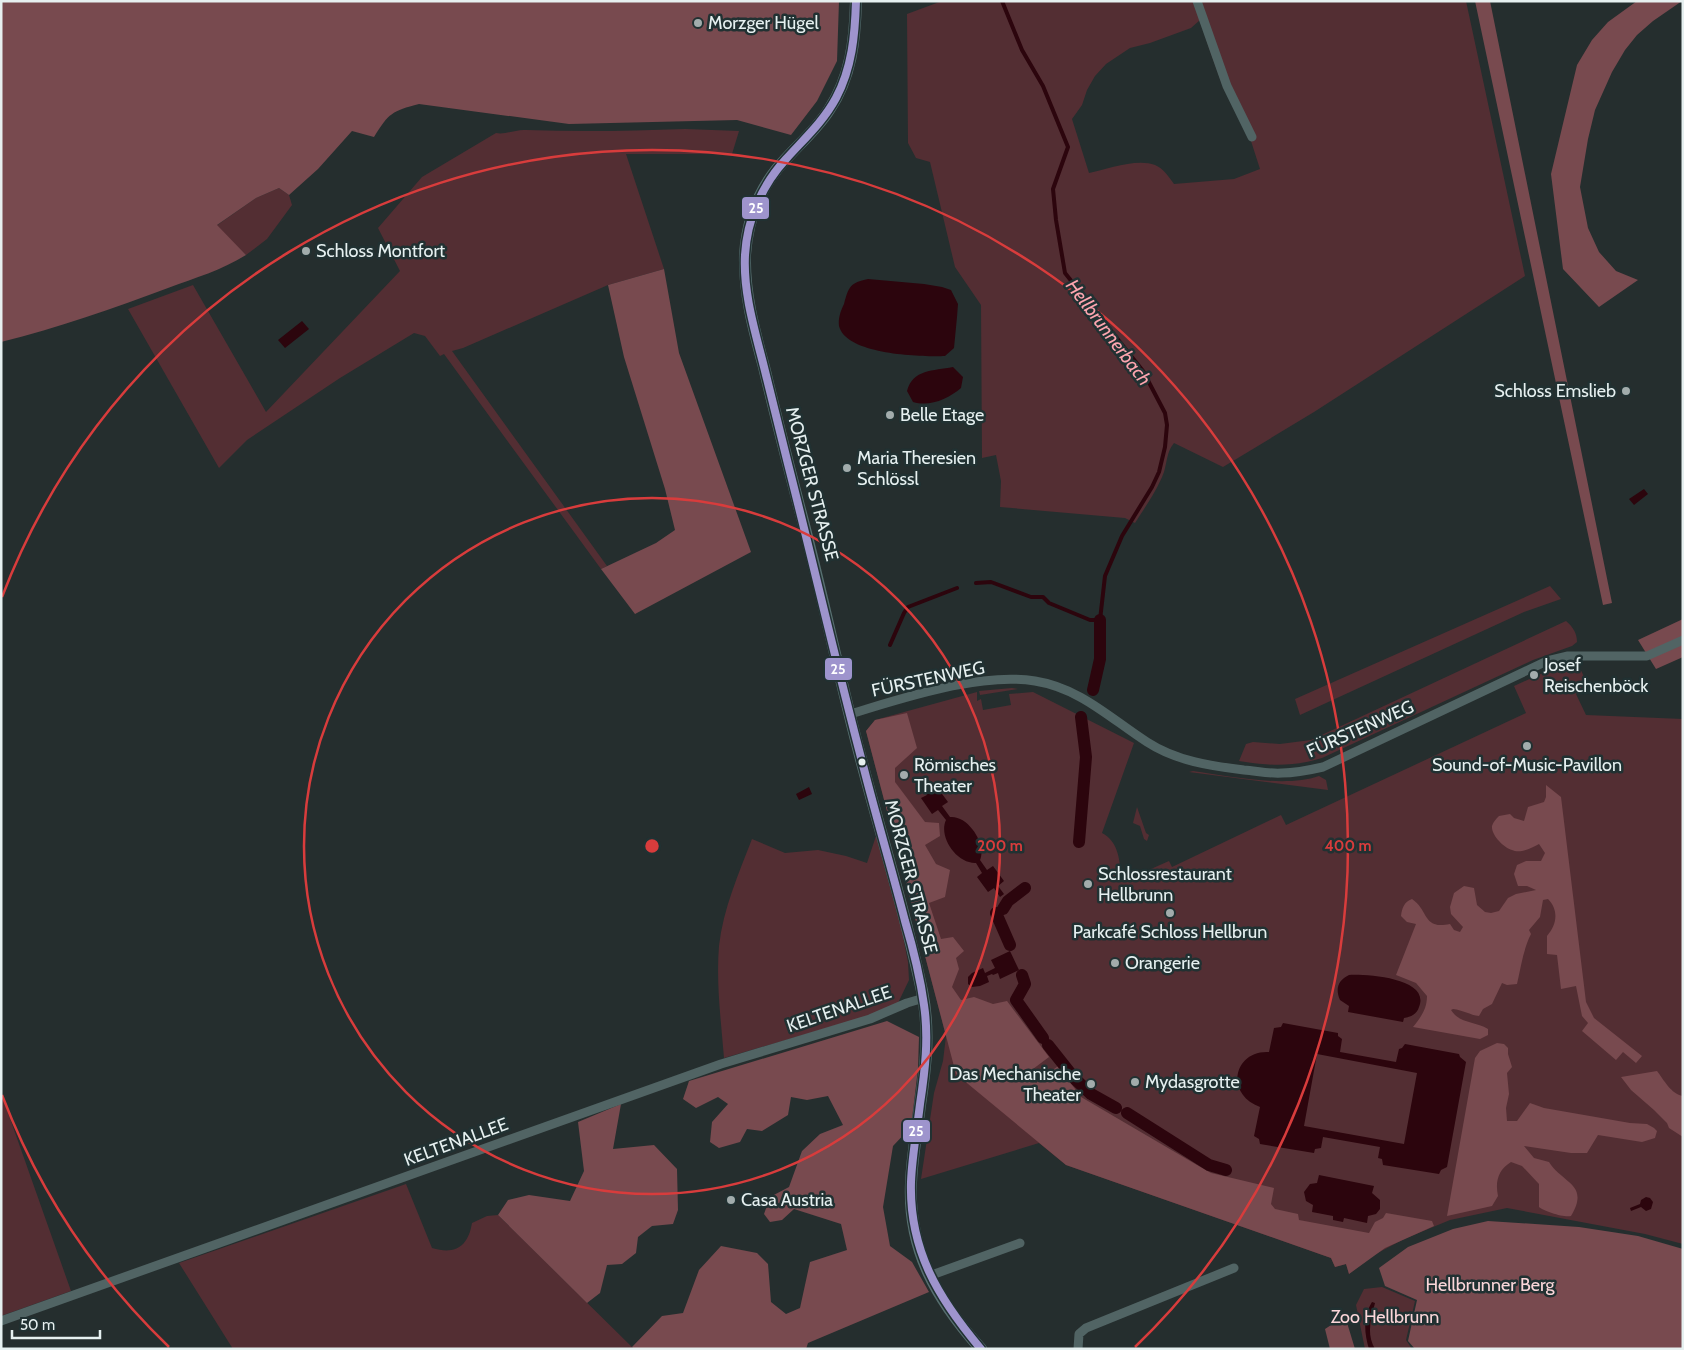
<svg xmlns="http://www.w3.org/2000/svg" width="1684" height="1350" font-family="Cabin,sans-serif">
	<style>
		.green { fill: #532e33; fill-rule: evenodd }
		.forest { fill: #784a4f }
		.water { fill: #2c050d; fill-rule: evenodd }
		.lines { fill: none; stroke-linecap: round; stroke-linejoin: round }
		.stream { stroke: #2c050d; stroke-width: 4 }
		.canal { stroke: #2c050d; stroke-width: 12 }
		.street { stroke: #516464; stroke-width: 9 }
		.secondary { stroke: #576f70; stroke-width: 12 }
		.bus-1-casing { stroke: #213132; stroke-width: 11 }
		.bus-1 { stroke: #9e94cd; stroke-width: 8 }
		.ring { fill: none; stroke: #d83c3c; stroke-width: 2.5 }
		.poi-dot { fill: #a2acac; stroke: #213132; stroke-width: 2 }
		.bus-dot { fill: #e6f0f0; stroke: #213132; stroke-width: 2 }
		.labels { text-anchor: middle; stroke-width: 5; stroke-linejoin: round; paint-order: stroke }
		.poi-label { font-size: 18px; fill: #e6f0f0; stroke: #213132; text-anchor: start }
		.street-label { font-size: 18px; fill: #e6f0f0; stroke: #213132 }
		.park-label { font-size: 18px; fill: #fbd6d9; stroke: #213132 }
		.water-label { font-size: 19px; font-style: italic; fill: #fda5af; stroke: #213132 }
		.centre { fill: #d83c3c; stroke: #213132; stroke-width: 2.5 }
		.ring-label { font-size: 15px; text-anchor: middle; font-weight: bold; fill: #d83c3c; stroke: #213132; stroke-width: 5; stroke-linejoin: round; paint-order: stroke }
		.line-badge { stroke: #213132; stroke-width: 2 }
		.badge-label { font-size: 14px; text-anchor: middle; font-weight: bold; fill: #fff }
	</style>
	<rect width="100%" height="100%" fill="#252e2e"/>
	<path class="green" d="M 942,1 L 1466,1 L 1525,276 L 1314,412 L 1223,467 L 1174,443 C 1167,451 1167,462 1164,472 C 1157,491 1145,507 1135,523 L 1125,518 L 1000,507 L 1001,481 L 996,455 L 982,458 L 981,305 L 955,267 L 930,162 L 916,158 L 908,143 L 907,14 ZM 1200,20 L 1209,48 L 1222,84 L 1251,141 L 1260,169 L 1234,179 L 1174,184 C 1169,177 1163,168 1155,165 C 1137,158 1107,169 1089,173 L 1072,119 L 1082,105 L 1087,90 L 1095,76 L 1106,64 L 1130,48 L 1150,43 L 1191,28 Z
		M 685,129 L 739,131 L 732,154 L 626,154 L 664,269 L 608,285 L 463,348 L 452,351 L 607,566 L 601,569 L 444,354 L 440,356 L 425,336 L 414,333 L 340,378 L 247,440 L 219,468 L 128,309 L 193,285 L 266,412 L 400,271 L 378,228 L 422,177 L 496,133 C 506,135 516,129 526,130 C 579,132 632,131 685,129 Z
		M 279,188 L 289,195 L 292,205 L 267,239 L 246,255 L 216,226 L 256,198 Z
		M 1550,586 L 1561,599 L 1524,612 L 1300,715 L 1295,699 Z
		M 1566,621 C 1573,627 1577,633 1577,642 L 1572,646 L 1533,660 L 1322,758 C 1294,767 1269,766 1239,761 L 1246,744 L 1253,742 L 1280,744 L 1311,740 Z
		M 1569,663 C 1584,665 1590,685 1576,694 L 1586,715 L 1683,719 L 1683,1244 L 1645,1234 L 1507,1208 L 1450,1220 L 1404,1239 L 1374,1255 L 1349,1274 L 1346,1264 L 1335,1267 L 1331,1258 L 1066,1165 L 1039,1143 L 921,1179 L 934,1093 L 943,1061 L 946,1036 L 866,731 L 875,720 L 977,692 L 977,701 L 981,699 L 983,710 L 1011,705 L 1009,694 L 1033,692 L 1134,743 L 1102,833 C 1119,842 1120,861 1121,879 L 1126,880 L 1169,861 L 1172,867 L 1281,815 L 1286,825 L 1526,713 L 1514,686 L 1563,664 Z
		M 1012,688 L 1018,689 L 980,695 L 979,691 Z
		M 1193,771 C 1229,776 1285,788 1319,776 L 1326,780 L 1328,790 L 1189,772 Z
		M 1137,807 L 1146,833 L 1149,835 L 1147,841 L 1144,839 L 1140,826 L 1133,823 Z
		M 876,836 L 902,931 L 908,962 L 909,980 L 898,1003 L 875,1014 L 724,1058 C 721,1021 716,983 719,946 C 723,909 739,873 752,839 L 785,853 L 818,850 L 846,856 L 867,863 Z
		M 1,1093 L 71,1291 L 1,1316 Z
		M 406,1184 L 432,1248 C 455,1255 468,1247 472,1223 L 487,1216 L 498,1215 L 634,1349 L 233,1349 L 179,1263 Z
		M 1382,1287 L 1415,1301 L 1406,1340 L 1412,1349 L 1365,1349 L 1356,1305 L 1364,1289 Z"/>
	<path class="forest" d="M 1,1 L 839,1 L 837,61 L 817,101 L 791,135 L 737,120 L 569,124 L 419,104 C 392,111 389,113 374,137 L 352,131 L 318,169 L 289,195 L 279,188 L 256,198 L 217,225 L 246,255 C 222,270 195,278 168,288 C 114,308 58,328 1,342 Z
		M 1475,1 L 1490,1 L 1612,603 L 1603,605 Z
		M 1637,1 L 1682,1 L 1653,21 L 1637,35 L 1625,50 L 1612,72 L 1595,110 L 1588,139 L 1580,187 L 1588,228 L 1599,252 L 1616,271 L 1638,280 L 1599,307 L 1563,269 L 1551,174 L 1577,65 L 1592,40 L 1608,22 Z
		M 664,269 L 679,353 L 751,552 L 635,614 L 601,569 L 656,543 L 675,530 L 665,489 L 624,357 L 608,285 Z
		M 1683,619 L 1683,657 L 1656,669 L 1638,640 Z
		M 907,713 L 917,748 L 895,768 L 895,782 L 925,822 L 939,823 L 940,836 L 925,845 L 936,864 L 950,870 L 945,897 L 929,903 L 941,939 L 953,937 L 964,951 L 956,958 L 959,969 L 952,987 L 961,1000 L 974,997 L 993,1004 L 1007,1001 L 1049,1057 L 1029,1072 L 1036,1083 L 1058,1066 L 1081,1097 L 1197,1165 L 1211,1173 L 1274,1188 L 1271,1204 L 1275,1209 L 1298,1214 L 1299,1220 L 1369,1233 L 1375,1222 L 1383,1218 L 1386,1213 L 1432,1221 L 1434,1226 L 1385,1248 L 1349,1274 L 1346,1264 L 1335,1267 L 1331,1258 L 1066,1165 L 956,1074 L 866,731 L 875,720 Z
		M 1546,785 L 1561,797 L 1586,1002 L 1594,1018 L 1642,1056 L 1636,1063 L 1623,1052 L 1616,1060 L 1582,1031 L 1588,1023 L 1582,1016 L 1576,986 L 1561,989 L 1557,955 L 1547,954 L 1547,936 C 1557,925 1559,910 1548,899 L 1543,900 L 1540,917 L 1529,930 L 1531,934 C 1523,950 1521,967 1517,984 L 1507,985 L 1502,983 L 1492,1004 L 1483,1009 L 1479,1016 C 1470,1015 1463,1010 1453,1009 L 1451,1010 C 1460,1024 1475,1021 1488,1029 L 1488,1035 L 1480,1039 L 1413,1027 C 1421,1017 1427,1009 1427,996 L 1416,983 L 1396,975 L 1416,924 L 1407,922 L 1401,916 C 1402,908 1404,902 1412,899 C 1429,910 1422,930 1450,924 L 1454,930 L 1460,932 L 1463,927 L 1451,914 L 1450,907 L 1454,893 L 1464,886 L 1474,888 L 1477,905 L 1485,912 L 1491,913 L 1499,911 L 1508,898 L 1516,894 L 1536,890 L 1527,886 L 1518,886 L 1514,874 L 1517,865 L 1526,861 L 1541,861 L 1545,853 L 1539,844 C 1532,848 1520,854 1512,850 C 1504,848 1491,835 1492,826 C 1493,822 1496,819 1499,816 L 1510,814 L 1514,818 L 1524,821 L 1528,807 L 1544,802 L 1546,797 Z
		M 887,1021 L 919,1037 L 918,1069 L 911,1127 L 893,1146 L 883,1207 L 890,1246 L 912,1262 L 929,1292 L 808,1343 L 806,1349 L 634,1349 L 632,1347 L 662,1316 L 683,1313 L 699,1270 L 721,1246 L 757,1253 L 768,1264 L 771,1302 L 786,1314 L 800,1308 L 810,1262 L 847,1250 L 841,1224 L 794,1209 L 782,1220 L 770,1222 L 764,1214 L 770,1197 L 789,1187 L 802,1151 L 820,1134 L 843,1125 L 828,1096 L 807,1100 L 791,1097 L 788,1115 L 762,1131 L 747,1129 L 740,1142 L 719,1148 L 710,1142 L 712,1122 L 728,1104 L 718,1097 L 696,1108 L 683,1099 L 689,1081 Z
		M 1497,1043 L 1504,1044 L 1508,1048 L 1508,1054 L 1512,1067 L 1507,1073 L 1509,1094 L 1506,1108 L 1507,1121 L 1517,1121 L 1530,1103 L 1544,1108 L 1630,1123 L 1647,1124 L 1654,1128 L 1657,1131 L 1655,1138 L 1642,1142 L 1598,1135 L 1587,1153 L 1571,1153 L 1524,1146 L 1534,1158 L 1549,1162 C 1563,1184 1590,1184 1571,1216 C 1564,1218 1544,1211 1539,1207 L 1539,1184 L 1522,1166 L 1511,1162 C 1498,1170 1495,1182 1498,1196 L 1492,1206 L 1447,1216 L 1475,1058 L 1480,1051 Z
		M 1657,1071 C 1664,1080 1671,1094 1683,1096 L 1683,1137 L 1669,1128 L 1667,1123 L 1654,1110 L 1631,1090 L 1621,1077 Z
		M 621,1104 L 613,1149 L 654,1145 L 677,1169 L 678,1210 L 673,1224 L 652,1226 L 638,1237 L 636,1253 L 622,1264 L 607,1265 L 600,1293 L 587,1303 L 498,1215 L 508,1200 L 529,1195 L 570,1201 L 584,1171 L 578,1122 Z
		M 1488,1221 L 1579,1227 L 1638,1236 L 1683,1249 L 1683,1349 L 1415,1349 L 1408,1341 L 1417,1300 L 1385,1286 L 1379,1268 L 1408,1247 L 1453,1229 Z
		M 1345,1316 L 1355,1349 L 1330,1349 L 1325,1329 Z"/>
	<path class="water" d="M 868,279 L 924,284 L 942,287 L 951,290 L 958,304 L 957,317 L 954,348 L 945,356 C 922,357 846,355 839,326 C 838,318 841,310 844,304 C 849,286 850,283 868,279 Z
		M 302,321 L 309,329 L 285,348 L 278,340 Z
		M 953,367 L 963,377 L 961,388 C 948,399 930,407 913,402 L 907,391 C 913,369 933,371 953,367 Z
		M 1644,489 L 1648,494 L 1634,505 L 1629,499 Z
		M 809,787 L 812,794 L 799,800 L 796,794 Z
		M 928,787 L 931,791 L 937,787 L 948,802 L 942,806 L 950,817 C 968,815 987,844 980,860 L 987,870 L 993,866 L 1004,881 L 998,886 L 1004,894 L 1000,897 L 994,888 L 988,892 L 977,877 L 982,873 L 976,863 C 957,864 938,837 946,820 L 938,810 L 932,814 L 921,798 L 927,795 L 924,790 Z
		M 1010,951 L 1019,970 L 1000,979 L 998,973 L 993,975 L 992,974 L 987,976 L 989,982 L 980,986 L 972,987 L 968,984 L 968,977 L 972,973 L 983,968 L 985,973 L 995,968 L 991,960 Z
		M 1349,975 C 1366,974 1431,978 1419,1007 C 1417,1014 1411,1017 1404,1018 L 1403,1022 L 1348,1012 L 1349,1006 L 1340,1000 C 1335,989 1338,980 1349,975 Z
		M 1283,1023 L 1338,1033 L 1338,1036 L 1342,1039 L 1340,1052 L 1396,1062 L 1399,1049 L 1402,1048 L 1405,1044 L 1459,1054 L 1460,1057 L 1466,1062 L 1447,1167 L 1441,1170 L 1439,1174 L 1383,1165 L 1382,1159 L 1378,1158 L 1380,1147 L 1323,1137 L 1321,1148 L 1315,1149 L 1314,1153 L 1260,1144 L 1259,1139 L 1254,1136 L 1260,1107 C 1224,1094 1234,1050 1269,1052 L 1274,1028 L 1281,1027 ZM 1317,1054 L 1417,1073 L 1404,1144 L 1304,1126 Z
		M 1319,1175 L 1374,1186 L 1372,1193 L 1380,1200 L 1380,1209 L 1376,1214 L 1368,1216 L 1367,1223 L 1344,1218 L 1343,1222 L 1333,1220 L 1333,1216 L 1312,1212 L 1313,1205 L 1306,1201 L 1304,1192 L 1310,1184 L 1317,1183 Z
		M 1646,1197 L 1650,1198 L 1653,1202 L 1651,1209 L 1646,1211 L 1641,1207 L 1631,1211 L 1630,1208 L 1640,1204 L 1641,1200 Z
		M 1372,1302 L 1375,1303 C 1371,1319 1366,1333 1375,1349 L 1369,1349 C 1364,1332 1363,1317 1372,1302 Z"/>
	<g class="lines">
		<path class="stream" d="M 976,583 L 991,582 L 1031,597 L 1043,597 L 1049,603 L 1090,620 L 1100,620 L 1105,576 L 1122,536 L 1152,487 L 1159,472 L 1165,447 L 1167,425 L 1165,413 L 1143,371 L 1065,273 L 1056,220 L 1053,189 L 1068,147 L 1043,86 L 1022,50 L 1002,1
			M 890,645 L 904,613 L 908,607 L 957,588"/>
		<path class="canal" d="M 1093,690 L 1100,659 L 1100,620
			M 1079,842 L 1086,757 L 1081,717
			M 1003,909 L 1008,901 L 1025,888
			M 996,913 L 1010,945
			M 1022,975 L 1025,984 L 1016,1000 L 1043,1038
			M 1048,1045 L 1075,1079 L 1091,1094 L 1116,1108
			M 1127,1113 L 1209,1165 L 1226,1170"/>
		<path class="street" d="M 1197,1 L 1227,86 L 1252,137
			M 850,714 C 904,698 980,672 1035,681 C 1080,688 1111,719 1147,742 C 1176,761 1211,766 1244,770 C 1257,771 1270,774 1282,773 C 1296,773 1310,770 1323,767 L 1547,661 L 1568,656 L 1647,656 L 1683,640
			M 929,1276 L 1020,1243
			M 1,1321 L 721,1064 L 870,1019 L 907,1003 L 924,998
			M 1078,1349 L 1079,1334 L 1086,1328 L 1234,1268"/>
		<path class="secondary" d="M 856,1 C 855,41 851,77 829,110 C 815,132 793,149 777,169 C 757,194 747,223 745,255 C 744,294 754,330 764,367 C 775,413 787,460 799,506 C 822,591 839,678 862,763 C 882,839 906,914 922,991 C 930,1030 926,1066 920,1105 C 917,1130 912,1157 911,1183 C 908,1250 937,1300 981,1349"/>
		<defs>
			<path id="bus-1" d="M 856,1 C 855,35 852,68 836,98 C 823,122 804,139 786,159 C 762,185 747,219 745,255 C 743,293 755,331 764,367 C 772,400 780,432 788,464 C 814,566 837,668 864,769 C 877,820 892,870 905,921 C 913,948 920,976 924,1005 C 929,1038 925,1071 920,1104 C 917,1130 912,1156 911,1182 C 909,1250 938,1298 981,1349"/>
		</defs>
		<use href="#bus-1" class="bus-1-casing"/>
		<use href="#bus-1" class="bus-1"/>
	</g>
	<g class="ring">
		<circle cx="652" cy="846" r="348"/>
		<path d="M169 1347A696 696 0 0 1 2 1095M2 597A696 696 0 1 1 1135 1347"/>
	</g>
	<g class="poi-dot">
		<circle cx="698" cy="23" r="5"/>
		<circle cx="306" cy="251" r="5"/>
		<circle cx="1626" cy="391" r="5"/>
		<circle cx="890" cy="415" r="5"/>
		<circle cx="847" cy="468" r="5"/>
		<circle cx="1534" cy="675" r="5"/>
		<circle cx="1527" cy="746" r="5"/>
		<circle cx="904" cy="775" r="5"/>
		<circle cx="1088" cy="884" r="5"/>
		<circle cx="1170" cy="913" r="5"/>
		<circle cx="1115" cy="963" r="5"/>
		<circle cx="1135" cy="1082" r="5"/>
		<circle cx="1091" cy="1084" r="5"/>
		<circle cx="731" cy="1200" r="5"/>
	</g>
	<circle class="bus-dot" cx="862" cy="762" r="4.5"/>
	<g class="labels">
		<g class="poi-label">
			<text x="708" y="29">Morzger Hügel</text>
			<text x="316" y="257">Schloss Montfort</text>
			<text x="1616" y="397" text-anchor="end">Schloss Emslieb</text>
			<text x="900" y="421">Belle Etage</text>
			<text x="857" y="464">Maria Theresien<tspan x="857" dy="21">Schlössl</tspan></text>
			<text x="1544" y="671">Josef<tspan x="1544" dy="21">Reischenböck</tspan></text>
			<text x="914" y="771">Römisches<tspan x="914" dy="21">Theater</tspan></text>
			<text x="1527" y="771" text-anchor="middle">Sound-of-Music-Pavillon</text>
			<text x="1098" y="880">Schlossrestaurant<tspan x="1098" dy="21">Hellbrunn</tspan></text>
			<text x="1170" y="938" text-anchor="middle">Parkcafé Schloss Hellbrun</text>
			<text x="1125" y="969">Orangerie</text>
			<text x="1081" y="1080" text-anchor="end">Das Mechanische<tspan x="1081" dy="21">Theater</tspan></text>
			<text x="1145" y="1088">Mydasgrotte</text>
			<text x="741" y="1206">Casa Austria</text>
		</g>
		<g class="street-label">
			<text transform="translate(812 484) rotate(75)" y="6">MORZGER STRASSE</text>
			<text transform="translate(928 679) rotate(-12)" y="6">FÜRSTENWEG</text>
			<text transform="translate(1360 729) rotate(-24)" y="6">FÜRSTENWEG</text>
			<text transform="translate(911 877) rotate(75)" y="6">MORZGER STRASSE</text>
			<text transform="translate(839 1009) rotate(-19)" y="6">KELTENALLEE</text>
			<text transform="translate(456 1142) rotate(-20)" y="6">KELTENALLEE</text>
		</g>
		<g class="park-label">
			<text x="1490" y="1291">Hellbrunner Berg</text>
			<text x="1385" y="1323">Zoo Hellbrunn</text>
		</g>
		<g class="water-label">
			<text transform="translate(1109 332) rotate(53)" y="7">Hellbrunnerbach</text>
		</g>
	</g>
	<circle cx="652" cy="846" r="8" class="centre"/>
	<g class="ring-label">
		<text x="1000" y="851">200 m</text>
		<text x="1348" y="851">400 m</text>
	</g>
	<g class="line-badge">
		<rect x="741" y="196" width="29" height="24" rx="5" fill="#9e94cd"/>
		<rect x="824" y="657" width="29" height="24" rx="5" fill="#9e94cd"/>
		<rect x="902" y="1119" width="29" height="24" rx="5" fill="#9e94cd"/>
	</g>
	<g class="badge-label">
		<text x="756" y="213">25</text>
		<text x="838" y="674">25</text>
		<text x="916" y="1136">25</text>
	</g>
	<rect width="1684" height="1350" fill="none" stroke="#e6f0f0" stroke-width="5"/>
	<path d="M12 1330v8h88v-8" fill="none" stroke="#e6f0f0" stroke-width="2.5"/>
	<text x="20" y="1330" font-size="15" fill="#e6f0f0" stroke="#213132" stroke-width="4" paint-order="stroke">50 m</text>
</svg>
